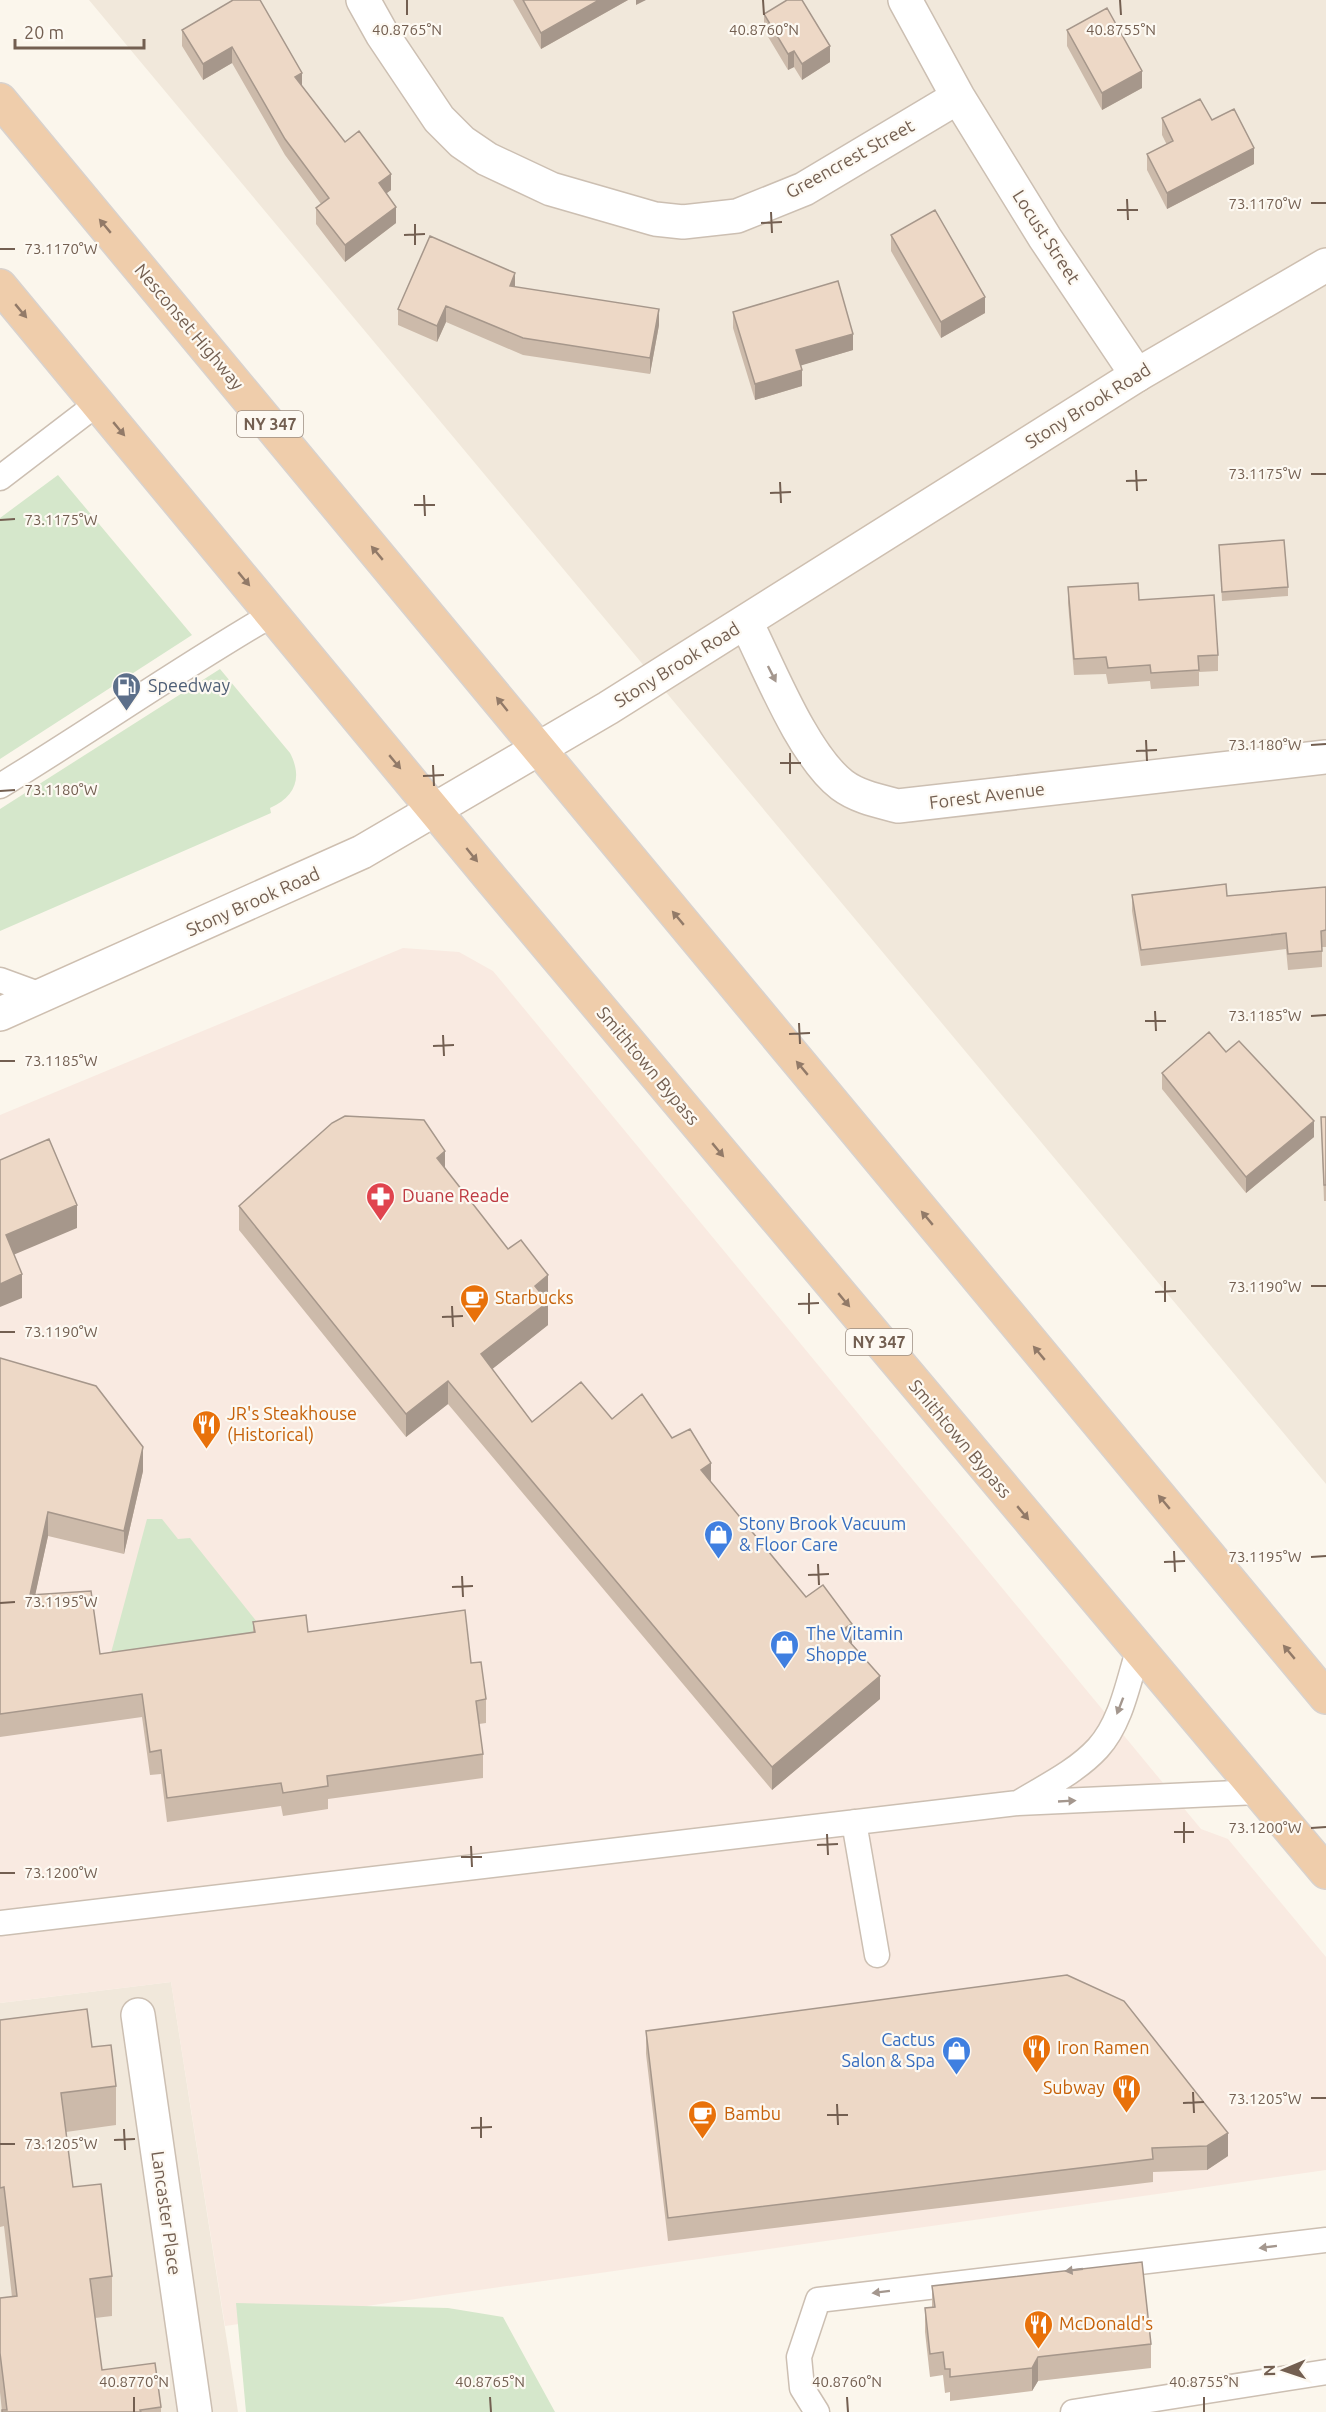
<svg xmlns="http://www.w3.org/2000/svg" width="1326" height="2412" font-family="Ubuntu,sans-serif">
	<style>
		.residential { fill: #f1e8db }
		.commercial { fill: #f9eae1 }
		.green { fill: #d5e7cb }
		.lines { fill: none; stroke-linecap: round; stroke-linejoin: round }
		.service-casing { stroke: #ccbfb2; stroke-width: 27 }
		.minor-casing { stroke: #ccbfb2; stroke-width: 36 }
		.secondary-casing { stroke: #cebfb0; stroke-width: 36 }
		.trunk-casing { stroke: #d8d2ce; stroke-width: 36 }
		.service { stroke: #fff; stroke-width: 24 }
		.minor { stroke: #fff; stroke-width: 33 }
		.secondary { stroke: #fff; stroke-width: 33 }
		.trunk { stroke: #efcdab; stroke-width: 33 }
		.wall { fill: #ccbaaa }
		.shaded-wall { fill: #a6978b }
		.building { fill: #edd8c6; stroke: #a6978b; stroke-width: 1.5 }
		.oneway { fill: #927a68 }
		.oneway2 { fill: #a4978e }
		.ticks { fill: none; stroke: #735f51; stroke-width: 2 }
		.labels { text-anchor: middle; stroke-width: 4.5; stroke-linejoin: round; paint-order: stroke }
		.shield { fill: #fdf9f2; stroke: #9c8d81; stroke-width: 1.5 }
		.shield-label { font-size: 16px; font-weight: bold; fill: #735f51 }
		.street-label { font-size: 18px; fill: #735f51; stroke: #fdf9f2 }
		.service-label { font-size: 18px; fill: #4e5e75; stroke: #fdf9f2; text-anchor: start }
		.health-label { font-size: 18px; fill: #be3a42; stroke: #fdf9f2; text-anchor: start }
		.food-label { font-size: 18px; fill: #c56008; stroke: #fdf9f2; text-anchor: start }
		.shop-label { font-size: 18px; fill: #366cbe; stroke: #fdf9f2; text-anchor: start }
		.ticks-label { font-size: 15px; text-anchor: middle; fill: #735f51; stroke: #fdf9f2; stroke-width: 4.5; stroke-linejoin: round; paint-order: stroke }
	</style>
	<rect width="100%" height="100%" fill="#fbf6ec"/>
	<path class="residential" d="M 89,0 L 1326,0 L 1326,1484 Z
		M 171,1982 L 238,2412 L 0,2412 L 0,2003 Z"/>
	<path class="commercial" d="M 403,948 L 459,952 L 493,971 L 1201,1829 L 1228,1839 L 1326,1957 L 1326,2170 L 225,2326 L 171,1982 L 0,2003 L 0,1115 Z"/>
	<path class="green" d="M 58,475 L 192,635 L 0,759 L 0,518 Z
		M 220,669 L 290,753 C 303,778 295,797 270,808 L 271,813 L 0,931 L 0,809 Z
		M 147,1519 L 162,1519 L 178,1539 L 190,1538 L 280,1651 L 104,1679 Z
		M 236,2303 L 448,2308 L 503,2317 L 555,2412 L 246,2412 Z"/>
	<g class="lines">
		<defs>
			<path id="service" d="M 0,478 L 98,403
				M 0,786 C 92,730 180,668 273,614
				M 0,980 L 41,995
				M 1138,1651 C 1128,1683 1121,1723 1098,1748 C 1076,1772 1044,1787 1018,1803 L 1258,1792
				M 854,1822 L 877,1955
				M 0,1923 L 1018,1803
				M 817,2412 L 802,2388 L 799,2357 L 818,2300 L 1326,2240
				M 1073,2412 L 1326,2372"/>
			<path id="minor" d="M 363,0 L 382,34 L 439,119 L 462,142 L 487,159 L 551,189 L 655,219 L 683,222 L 737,216 L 804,189 L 958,97
				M 905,0 L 958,97 L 1045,238 L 1137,375
				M 746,622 C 769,668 803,755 842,785 C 858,797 879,801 898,806 L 1326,757
				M 138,2015 L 195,2412"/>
			<path id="secondary" d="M 0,1014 L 362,852 L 608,708 L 1137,375 L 1326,265"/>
			<path id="trunk" d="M 0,100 L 1326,1697
				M 0,286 L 493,881 L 1326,1872"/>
		</defs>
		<use href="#service" class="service-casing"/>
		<use href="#minor" class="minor-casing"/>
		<use href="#secondary" class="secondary-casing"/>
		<use href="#trunk" class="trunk-casing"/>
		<use href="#service" class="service"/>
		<use href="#minor" class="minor"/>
		<use href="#secondary" class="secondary"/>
		<use href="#trunk" class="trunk"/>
	</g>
	<path class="wall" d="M 233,0 L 302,86 L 345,142 L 391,190 L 386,193 L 396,223 L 345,262 L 316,224 L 316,208 L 321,204 L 285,155 L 232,63 L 203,80 L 182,46 L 182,30 Z
		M 513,0 L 628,0 L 541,49 Z
		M 764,14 L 830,62 L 802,80 L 794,67 L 788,70 L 764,30 Z
		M 1067,30 L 1142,88 L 1102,110 L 1067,46 Z
		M 1162,118 L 1212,120 L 1254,164 L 1167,209 L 1147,170 L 1147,154 L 1167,145 L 1162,135 Z
		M 891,235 L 985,313 L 941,338 L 891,251 Z
		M 515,287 L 659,325 L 650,374 L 523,355 L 446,322 L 437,342 L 398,325 L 398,309 Z
		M 733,312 L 853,350 L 801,365 L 802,386 L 755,400 L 733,328 Z
		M 1219,545 L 1288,587 L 1288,596 L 1222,601 Z
		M 1068,587 L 1139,600 L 1218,655 L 1218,671 L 1199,672 L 1199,686 L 1151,689 L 1150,681 L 1108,684 L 1106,674 L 1074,675 L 1068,603 Z
		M 1326,887 L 1326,947 L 1322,947 L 1322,967 L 1288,970 L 1286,949 L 1141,966 L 1132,911 L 1132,895 L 1227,896 Z
		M 1226,1052 L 1314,1137 L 1246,1193 L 1162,1089 L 1162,1073 Z
		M 1321,1117 L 1326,1117 L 1326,1201 L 1324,1201 Z
		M 445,1168 L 508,1249 L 548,1298 L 546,1300 L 548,1325 L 492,1369 L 532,1422 L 612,1419 L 672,1438 L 711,1482 L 806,1597 L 852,1645 L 880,1699 L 772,1790 L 448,1404 L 406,1437 L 239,1230 L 239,1206 Z
		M 0,1358 L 143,1471 L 124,1554 L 48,1536 L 35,1595 L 100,1654 L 253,1633 L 253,1622 L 471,1663 L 486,1699 L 486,1723 L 479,1724 L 483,1754 L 483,1778 L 328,1799 L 328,1809 L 283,1816 L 281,1806 L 167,1822 L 161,1774 L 150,1775 L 142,1717 L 0,1737 Z
		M 0,2020 L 92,2047 L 116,2086 L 116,2125 L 66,2132 L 73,2187 L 112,2276 L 112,2316 L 95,2318 L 102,2370 L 161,2407 L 161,2412 L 2,2412 L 0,2392 L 0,2298 L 12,2297 L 4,2226 L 0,2227 Z
		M 646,2031 L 1228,2133 L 1228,2156 L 1207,2170 L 1153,2172 L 1153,2182 L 668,2241 L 646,2054 Z
		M 932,2286 L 1151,2344 L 1151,2368 L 1038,2381 L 1032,2391 L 950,2401 L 950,2392 L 945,2393 L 943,2375 L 930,2377 L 925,2332 L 925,2308 L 932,2307 Z"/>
	<path class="shaded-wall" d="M 599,0 L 628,0 L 541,49 L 541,33 Z
		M 636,0 L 646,0 L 636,5 Z
		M 830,46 L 830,62 L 802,80 L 802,64 Z
		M 232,47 L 232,63 L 203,80 L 203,64 Z
		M 794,51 L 794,67 L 788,70 L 788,54 Z
		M 1142,71 L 1142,88 L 1102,110 L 1102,93 Z
		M 302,73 L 302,89 L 295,77 Z
		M 1254,148 L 1254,164 L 1167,209 L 1167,193 Z
		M 391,174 L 391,190 L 379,199 L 379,183 Z
		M 396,207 L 396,223 L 345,262 L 345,245 Z
		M 515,273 L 515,289 L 510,286 Z
		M 985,297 L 985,313 L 941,338 L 941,322 Z
		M 446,306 L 446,322 L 437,342 L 437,326 Z
		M 659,309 L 659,325 L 650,374 L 650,358 Z
		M 853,334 L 853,350 L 796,367 L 796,350 Z
		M 802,370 L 802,386 L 755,400 L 755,384 Z
		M 1314,1121 L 1314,1137 L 1246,1193 L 1246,1177 Z
		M 445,1151 L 445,1174 L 437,1158 Z
		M 77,1205 L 77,1228 L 6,1258 L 6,1235 Z
		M 22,1274 L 22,1298 L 0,1307 L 0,1284 Z
		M 548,1275 L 548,1298 L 535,1309 L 535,1286 Z
		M 548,1302 L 548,1325 L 481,1378 L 481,1354 Z
		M 448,1381 L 448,1404 L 406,1437 L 406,1414 Z
		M 143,1447 L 143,1471 L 124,1554 L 124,1531 Z
		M 711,1463 L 711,1486 L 701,1470 Z
		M 48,1512 L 48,1536 L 30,1619 L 30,1595 Z
		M 852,1624 L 852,1647 L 840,1631 Z
		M 880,1676 L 880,1699 L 772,1790 L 772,1767 Z
		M 1228,2133 L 1228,2156 L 1207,2170 L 1207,2146 Z
		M 1038,2357 L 1038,2381 L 1032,2391 L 1032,2368 Z"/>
	<path class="building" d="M 233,0 L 260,0 L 302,73 L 295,77 L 345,142 L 359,131 L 391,174 L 379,183 L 396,207 L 345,245 L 316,208 L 329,198 L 285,139 L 232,47 L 203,64 L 182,30 Z
		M 523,0 L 599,0 L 541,33 Z
		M 787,0 L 802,0 L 830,46 L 802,64 L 794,51 L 788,54 L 764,14 Z
		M 1107,8 L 1142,71 L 1102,93 L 1067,30 Z
		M 1200,99 L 1212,120 L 1234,109 L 1254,148 L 1167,193 L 1147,154 L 1173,141 L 1162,118 Z
		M 935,210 L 985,297 L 941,322 L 891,235 Z
		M 430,236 L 515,273 L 510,286 L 659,309 L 650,358 L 523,338 L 446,306 L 437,326 L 398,309 Z
		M 838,281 L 853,334 L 796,350 L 802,370 L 755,384 L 733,312 Z
		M 1284,540 L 1288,587 L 1222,592 L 1219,545 Z
		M 1138,583 L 1139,600 L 1214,595 L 1218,655 L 1198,656 L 1199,670 L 1151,673 L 1150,665 L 1108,668 L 1106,657 L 1074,659 L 1068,587 Z
		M 1226,884 L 1227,896 L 1326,887 L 1326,930 L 1321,931 L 1322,951 L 1288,954 L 1286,933 L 1141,950 L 1132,895 Z
		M 1209,1032 L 1226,1052 L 1239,1041 L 1314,1121 L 1246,1177 L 1162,1073 Z
		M 345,1116 L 424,1120 L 445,1151 L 437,1158 L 508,1249 L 521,1240 L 548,1275 L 535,1286 L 548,1302 L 481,1354 L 532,1422 L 581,1382 L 612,1419 L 642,1394 L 672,1438 L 690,1429 L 711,1463 L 701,1470 L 806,1597 L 823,1585 L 852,1624 L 840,1631 L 880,1676 L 772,1767 L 448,1381 L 406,1414 L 239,1206 L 332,1123 Z
		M 1321,1117 L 1326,1117 L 1326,1185 L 1324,1185 Z
		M 49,1139 L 77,1205 L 6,1235 L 22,1274 L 0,1284 L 0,1160 Z
		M 0,1358 L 96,1386 L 143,1447 L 124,1531 L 48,1512 L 30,1595 L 91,1591 L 100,1654 L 255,1632 L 253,1622 L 306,1615 L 308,1632 L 465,1610 L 471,1663 L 481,1662 L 486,1699 L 476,1701 L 483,1754 L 327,1776 L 328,1786 L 283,1793 L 281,1783 L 167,1798 L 161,1750 L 150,1752 L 142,1694 L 0,1714 Z
		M 1067,1975 L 1124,2001 L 1228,2133 L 1207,2146 L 1152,2148 L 1153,2159 L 668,2218 L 646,2031 Z
		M 87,2009 L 92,2047 L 111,2045 L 116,2086 L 61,2093 L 73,2187 L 101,2184 L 112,2276 L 90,2279 L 102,2370 L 155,2363 L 161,2407 L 140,2410 L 141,2412 L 2,2412 L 2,2410 L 7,2410 L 0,2353 L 0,2298 L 17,2296 L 4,2187 L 0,2188 L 0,2020 Z
		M 1142,2262 L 1151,2344 L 1038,2357 L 1032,2368 L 950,2377 L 950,2369 L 945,2369 L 943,2352 L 930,2354 L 925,2308 L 935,2307 L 932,2286 Z"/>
	<defs><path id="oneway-solid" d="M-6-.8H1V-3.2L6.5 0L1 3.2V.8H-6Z" transform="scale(1.5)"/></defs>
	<g class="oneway">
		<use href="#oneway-solid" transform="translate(105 226) rotate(-130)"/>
		<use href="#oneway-solid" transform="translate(21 311) rotate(50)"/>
		<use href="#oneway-solid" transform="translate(119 429) rotate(50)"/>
		<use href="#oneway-solid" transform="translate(377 553) rotate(-130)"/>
		<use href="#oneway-solid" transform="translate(244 579) rotate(50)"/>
		<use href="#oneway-solid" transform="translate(502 704) rotate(-129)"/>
		<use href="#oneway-solid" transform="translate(395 762) rotate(50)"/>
		<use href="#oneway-solid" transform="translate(472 855) rotate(51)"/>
		<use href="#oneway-solid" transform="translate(678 918) rotate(-130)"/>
		<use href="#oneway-solid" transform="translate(802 1068) rotate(-130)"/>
		<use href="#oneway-solid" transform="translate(718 1150) rotate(50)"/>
		<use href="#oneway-solid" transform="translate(927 1218) rotate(-130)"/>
		<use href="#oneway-solid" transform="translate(844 1300) rotate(50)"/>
		<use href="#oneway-solid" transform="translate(1039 1353) rotate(-130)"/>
		<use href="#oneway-solid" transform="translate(1164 1502) rotate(-130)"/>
		<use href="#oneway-solid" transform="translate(1023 1513) rotate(50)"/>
		<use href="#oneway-solid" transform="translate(1289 1652) rotate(-130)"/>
	</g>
	<g class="oneway2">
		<use href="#oneway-solid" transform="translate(772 674) rotate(63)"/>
		<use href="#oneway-solid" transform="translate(1120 1706) rotate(111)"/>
		<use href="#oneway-solid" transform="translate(1067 1801) rotate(-3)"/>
		<use href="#oneway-solid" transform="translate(1268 2247) rotate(173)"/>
		<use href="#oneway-solid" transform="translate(1074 2270) rotate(173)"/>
		<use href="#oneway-solid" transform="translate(881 2292) rotate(173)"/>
	</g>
	<path class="ticks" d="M 407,0 L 407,15M 763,0 L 764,15M 1120,0 L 1121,15M 1127,199 L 1128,220M 1311,203 L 1326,203M 1117,210 L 1138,210M 771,212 L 772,233M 761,223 L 782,222M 415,224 L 415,245M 404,235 L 425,234M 0,249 L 15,249M 1136,470 L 1137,491M 1311,474 L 1326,474M 1126,481 L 1147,480M 780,482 L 781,503M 770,493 L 791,492M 424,495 L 425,516M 414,505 L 435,505M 0,520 L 15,519M 1146,740 L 1147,761M 1311,745 L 1326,744M 1136,751 L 1157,750M 790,753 L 790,774M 780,763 L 801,763M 433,765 L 434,786M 423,776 L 444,775M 0,791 L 15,790M 1155,1011 L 1156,1031M 1311,1016 L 1326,1015M 1145,1021 L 1166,1021M 799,1023 L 800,1044M 789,1034 L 810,1033M 443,1035 L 444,1056M 433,1046 L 454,1045M 0,1061 L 15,1061M 1165,1281 L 1165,1302M 1311,1286 L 1326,1286M 1155,1292 L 1176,1291M 809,1293 L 809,1314M 798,1304 L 819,1303M 452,1306 L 453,1327M 442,1317 L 463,1316M 0,1332 L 15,1332M 1174,1551 L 1175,1572M 1311,1557 L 1326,1556M 1164,1562 L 1185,1561M 818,1564 L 819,1585M 808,1575 L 829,1574M 462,1576 L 463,1597M 452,1587 L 473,1586M 0,1603 L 15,1602M 1184,1822 L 1184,1843M 1311,1828 L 1326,1827M 1174,1832 L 1194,1832M 827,1834 L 828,1855M 817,1845 L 838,1844M 471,1846 L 472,1867M 461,1857 L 482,1857M 0,1873 L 15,1873M 1193,2092 L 1194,2113M 1311,2098 L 1326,2098M 1183,2103 L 1204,2102M 837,2104 L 838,2125M 827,2115 L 848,2115M 481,2117 L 481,2138M 471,2128 L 492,2127M 124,2129 L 125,2150M 114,2140 L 135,2139M 0,2144 L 15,2144M 134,2397 L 134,2412M 490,2397 L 491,2412M 847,2397 L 848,2412M 1204,2397 L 1204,2412"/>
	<defs>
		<symbol id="fuel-pin" viewBox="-11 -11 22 30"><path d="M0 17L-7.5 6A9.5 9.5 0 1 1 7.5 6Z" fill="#5c6f8a" stroke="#fdf9f2"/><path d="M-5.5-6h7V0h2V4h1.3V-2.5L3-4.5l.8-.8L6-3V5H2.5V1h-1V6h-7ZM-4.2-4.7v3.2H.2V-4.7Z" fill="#fff"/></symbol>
		<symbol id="pharmacy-pin" viewBox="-11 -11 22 30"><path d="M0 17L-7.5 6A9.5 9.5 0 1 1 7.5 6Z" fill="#e0444e" stroke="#fdf9f2"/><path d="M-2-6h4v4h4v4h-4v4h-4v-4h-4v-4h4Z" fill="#fff"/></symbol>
		<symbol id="cafe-pin" viewBox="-11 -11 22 30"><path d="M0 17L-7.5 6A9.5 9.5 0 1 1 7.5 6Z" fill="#e8710a" stroke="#fdf9f2"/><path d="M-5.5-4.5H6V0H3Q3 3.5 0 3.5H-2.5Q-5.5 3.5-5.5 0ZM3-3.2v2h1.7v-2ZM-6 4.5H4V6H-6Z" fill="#fff"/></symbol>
		<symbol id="restaurant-pin" viewBox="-11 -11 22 30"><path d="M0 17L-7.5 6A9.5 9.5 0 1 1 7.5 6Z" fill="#e8710a" stroke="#fdf9f2"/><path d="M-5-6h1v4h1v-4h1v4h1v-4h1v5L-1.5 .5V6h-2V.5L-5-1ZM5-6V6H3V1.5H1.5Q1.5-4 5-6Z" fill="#fff"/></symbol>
		<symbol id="shop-pin" viewBox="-11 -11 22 30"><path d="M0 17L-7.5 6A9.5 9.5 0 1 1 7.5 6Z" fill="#3f7fe0" stroke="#fdf9f2"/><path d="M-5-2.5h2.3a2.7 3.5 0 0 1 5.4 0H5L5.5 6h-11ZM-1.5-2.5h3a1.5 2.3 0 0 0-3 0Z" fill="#fff"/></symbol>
	</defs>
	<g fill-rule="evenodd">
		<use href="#fuel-pin" x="110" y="670" width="33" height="45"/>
		<use href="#pharmacy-pin" x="364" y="1180" width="33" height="45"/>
		<use href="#cafe-pin" x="458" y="1282" width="33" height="45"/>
		<use href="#restaurant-pin" x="190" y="1408" width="33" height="45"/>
		<use href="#shop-pin" x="702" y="1518" width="33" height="45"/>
		<use href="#shop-pin" x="768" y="1628" width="33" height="45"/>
		<use href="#restaurant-pin" x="1020" y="2032" width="33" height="45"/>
		<use href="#shop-pin" x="940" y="2034" width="33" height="45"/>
		<use href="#restaurant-pin" x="1110" y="2072" width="33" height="45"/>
		<use href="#cafe-pin" x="686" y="2098" width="33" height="45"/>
		<use href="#restaurant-pin" x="1022" y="2308" width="33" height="45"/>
	</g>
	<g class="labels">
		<g class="shield">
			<rect x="237" y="411" width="66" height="26" rx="4.5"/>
			<rect x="846" y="1329" width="66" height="26" rx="4.5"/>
		</g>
		<g class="shield-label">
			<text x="270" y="430">NY 347</text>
			<text x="879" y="1348">NY 347</text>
		</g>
		<g class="street-label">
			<text transform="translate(850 159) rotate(-29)" y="6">Greencrest Street</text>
			<text transform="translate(1046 237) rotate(57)" y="6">Locust Street</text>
			<text transform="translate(189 327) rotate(50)" y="6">Nesconset Highway</text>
			<text transform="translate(1088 406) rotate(-32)" y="6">Stony Brook Road</text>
			<text transform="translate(677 665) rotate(-32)" y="6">Stony Brook Road</text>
			<text transform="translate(987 796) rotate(-7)" y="6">Forest Avenue</text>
			<text transform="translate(253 902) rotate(-24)" y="6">Stony Brook Road</text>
			<text transform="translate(648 1066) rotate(50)" y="6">Smithtown Bypass</text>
			<text transform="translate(960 1439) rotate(50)" y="6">Smithtown Bypass</text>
			<text transform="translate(166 2213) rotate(82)" y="6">Lancaster Place</text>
		</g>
		<g class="service-label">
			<text x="148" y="692">Speedway</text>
		</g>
		<g class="health-label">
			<text x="402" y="1202">Duane Reade</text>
		</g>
		<g class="food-label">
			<text x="495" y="1304">Starbucks</text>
			<text x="227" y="1420">JR's Steakhouse<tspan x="227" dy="21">(Historical)</tspan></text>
			<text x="1057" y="2054">Iron Ramen</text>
			<text x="1105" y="2094" text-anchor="end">Subway</text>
			<text x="724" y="2120">Bambu</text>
			<text x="1059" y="2330">McDonald's</text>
		</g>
		<g class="shop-label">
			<text x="739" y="1530">Stony Brook Vacuum<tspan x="739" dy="21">&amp; Floor Care</tspan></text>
			<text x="806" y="1640">The Vitamin<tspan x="806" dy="21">Shoppe</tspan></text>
			<text x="935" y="2046" text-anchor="end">Cactus<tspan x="935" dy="21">Salon &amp; Spa</tspan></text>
		</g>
	</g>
	<g class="ticks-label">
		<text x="407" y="35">40.8765°N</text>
		<text x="764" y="35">40.8760°N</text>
		<text x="1121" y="35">40.8755°N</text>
		<text x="1265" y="209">73.1170°W</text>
		<text x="61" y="254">73.1170°W</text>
		<text x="1265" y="479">73.1175°W</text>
		<text x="61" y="525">73.1175°W</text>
		<text x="1265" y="750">73.1180°W</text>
		<text x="61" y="795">73.1180°W</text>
		<text x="1265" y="1021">73.1185°W</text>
		<text x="61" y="1066">73.1185°W</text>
		<text x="1265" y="1292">73.1190°W</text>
		<text x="61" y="1337">73.1190°W</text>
		<text x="1265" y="1562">73.1195°W</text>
		<text x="61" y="1607">73.1195°W</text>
		<text x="1265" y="1833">73.1200°W</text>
		<text x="61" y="1878">73.1200°W</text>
		<text x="1265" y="2104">73.1205°W</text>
		<text x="61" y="2149">73.1205°W</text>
		<text x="134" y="2387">40.8770°N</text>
		<text x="490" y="2387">40.8765°N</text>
		<text x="847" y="2387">40.8760°N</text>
		<text x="1204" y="2387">40.8755°N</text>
	</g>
	<g transform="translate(1284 2370) rotate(268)" stroke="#fdf9f2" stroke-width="4.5" paint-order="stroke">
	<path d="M0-4.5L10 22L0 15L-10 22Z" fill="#735f51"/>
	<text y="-9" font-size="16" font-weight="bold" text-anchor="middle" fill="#735f51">N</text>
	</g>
	<path d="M15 39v9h129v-9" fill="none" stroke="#735f51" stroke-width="3"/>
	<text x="24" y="39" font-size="18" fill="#735f51" stroke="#fdf9f2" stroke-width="4.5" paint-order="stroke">20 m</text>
</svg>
